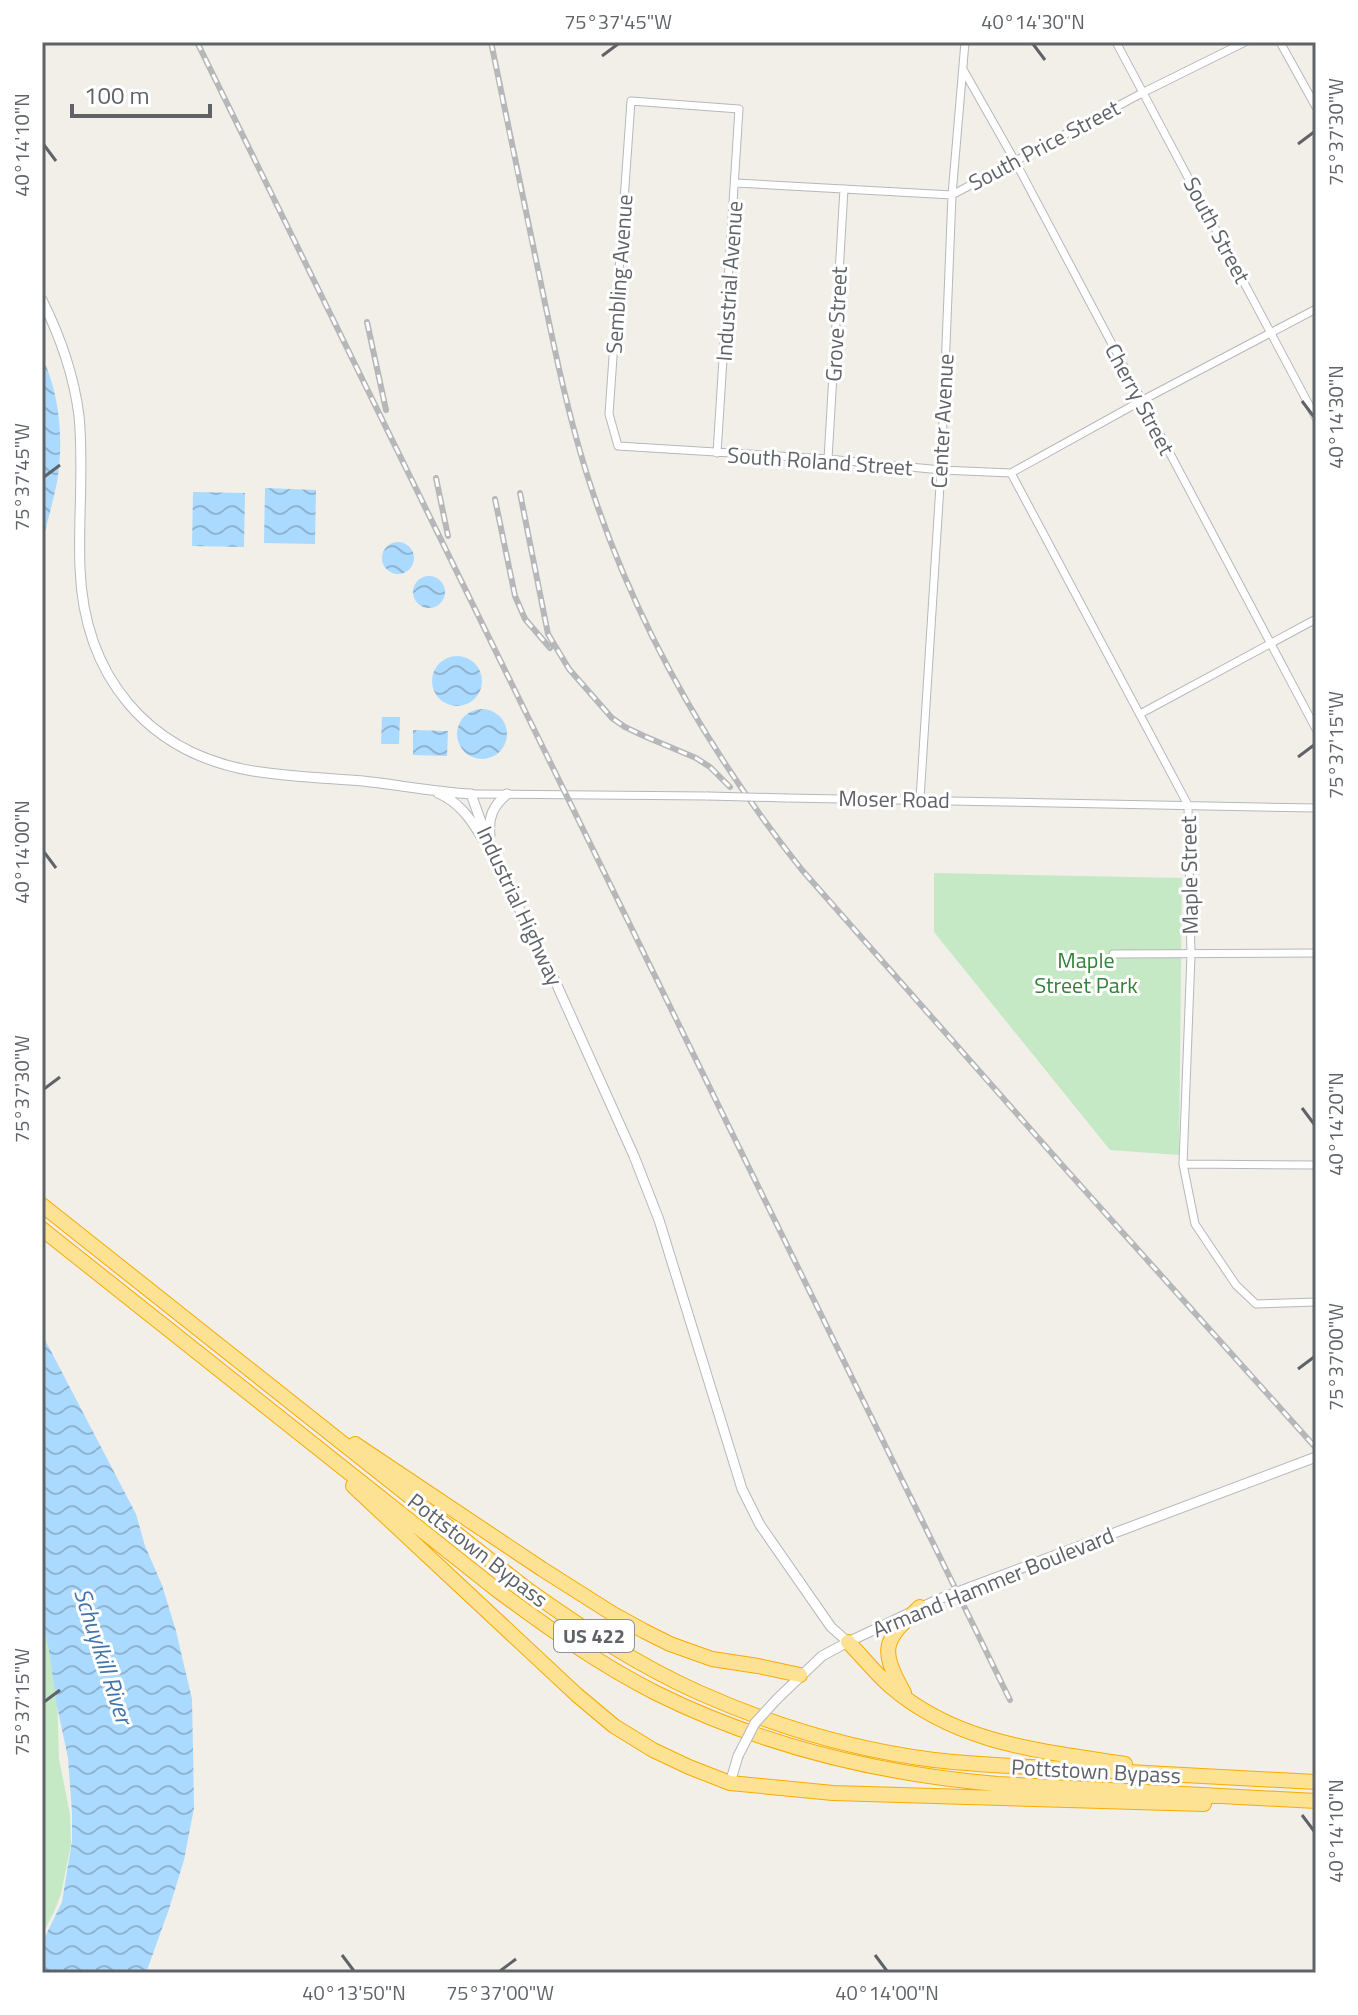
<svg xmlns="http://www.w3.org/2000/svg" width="1358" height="2015" font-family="'Titillium Web',sans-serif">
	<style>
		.park { fill: #c5e8c5 }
		.water { fill: url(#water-waves) }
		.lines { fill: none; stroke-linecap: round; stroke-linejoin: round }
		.minor-casing { stroke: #b5b8bc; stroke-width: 9 }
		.tertiary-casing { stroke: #b5b8bc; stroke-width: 11 }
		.motorway-casing { stroke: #f9ab00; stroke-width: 16 }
		.minor { stroke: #fff; stroke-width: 7 }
		.tertiary { stroke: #fff; stroke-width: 9 }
		.motorway { stroke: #fde293; stroke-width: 14 }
		.rail-casing { stroke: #b6b7b8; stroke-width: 6 }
		.rail { stroke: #fff; stroke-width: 3; stroke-dasharray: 9; stroke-linecap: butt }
		.minor-bridge-casing { stroke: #b5b8bc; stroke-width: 9; stroke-linecap: butt }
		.tertiary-bridge-casing { stroke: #b5b8bc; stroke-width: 11; stroke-linecap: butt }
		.minor-bridge { stroke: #fff; stroke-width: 7 }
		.tertiary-bridge { stroke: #fff; stroke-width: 9 }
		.ticks { fill: none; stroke: #5f6368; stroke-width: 3 }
		.labels { text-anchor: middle; stroke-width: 6; stroke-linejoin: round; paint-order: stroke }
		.shield { fill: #fff; stroke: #8f9295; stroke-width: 2 }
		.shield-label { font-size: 20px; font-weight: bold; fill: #5f6368 }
		.street-label { font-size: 22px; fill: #5f6368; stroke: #fff }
		.park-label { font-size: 22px; fill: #348238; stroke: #fff }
		.water-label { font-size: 24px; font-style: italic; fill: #4174aa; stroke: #fff }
		.neatline { fill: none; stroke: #5f6368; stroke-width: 3 }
		.ticks-label { font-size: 20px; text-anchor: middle; fill: #5f6368 }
	</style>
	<defs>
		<pattern id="water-waves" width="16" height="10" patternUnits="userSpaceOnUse" patternTransform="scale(2)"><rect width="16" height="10" fill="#aadaff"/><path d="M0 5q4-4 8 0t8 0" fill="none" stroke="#8eb4d2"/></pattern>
	</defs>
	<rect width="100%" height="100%" fill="#f1efe8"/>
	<path class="park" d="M 934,873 L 1182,878 L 1179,1155 L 1110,1150 L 934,932 Z
		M 42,1603 L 57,1696 L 59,1759 L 70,1814 L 71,1844 L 61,1894 L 54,1912 L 42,1935 Z"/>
	<path class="water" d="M 42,357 C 60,394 64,442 57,482 C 53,502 47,523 42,544 Z
		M 265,488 L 316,490 L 315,544 L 264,543 Z
		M 193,492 L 245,493 L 244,547 L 192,546 Z
		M382 558a16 16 0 1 1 32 0a16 16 0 1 1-32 0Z
		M413 592a16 16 0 1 1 32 0a16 16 0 1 1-32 0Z
		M432 681a25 25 0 1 1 50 0a25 25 0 1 1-50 0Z
		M457 734a25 25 0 1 1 50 0a25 25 0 1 1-50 0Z
		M 382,717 L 400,717 L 399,744 L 381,744 Z
		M 413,730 L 448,731 L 447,756 L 413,755 Z
		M 42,1334 L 136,1514 L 145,1546 L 162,1585 L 176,1631 L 192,1699 L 193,1749 L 194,1808 L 184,1860 L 169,1909 L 146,1973 L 42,1973 L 42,1943 L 62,1902 L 72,1841 L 72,1812 L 68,1758 L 57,1706 L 49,1650 L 42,1615 Z"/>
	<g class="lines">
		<defs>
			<path id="minor" d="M 1116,42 L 1316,418
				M 1280,42 L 1316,107
				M 964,71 L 1015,161 L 1316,729
				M 736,183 L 952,195 L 1144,92 L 1245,42
				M 717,453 L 739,109 L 631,101 L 609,414 L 618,446 L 828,459 L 941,470 L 1011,473 L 1141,401 L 1316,309
				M 828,459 L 844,189
				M 1011,473 L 1188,805 L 1191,955 L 1183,1164 L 1195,1224 L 1236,1285 L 1256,1304 L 1316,1302
				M 1140,714 L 1316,619
				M 471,794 L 708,796
				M 787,798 L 1316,808
				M 920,799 L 941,470 L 952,195 L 965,42
				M 1113,954 L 1316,953
				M 1183,1164 L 1316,1165"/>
			<path id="tertiary" d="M 42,300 C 60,336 74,376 79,416 C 84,466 78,517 80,568 C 84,675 146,753 253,771 C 290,777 326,778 363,781 C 399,785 435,792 471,794 L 494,858 L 556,983 L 634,1156 L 659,1220 L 742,1489 L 760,1525 L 831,1627 L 848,1642
				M 438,793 C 459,802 471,819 482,838
				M 490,835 C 488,817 493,806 507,794
				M 971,1587 L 1316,1457
				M 777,1699 L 822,1656 L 848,1642 L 939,1599
				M 730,1783 L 738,1756"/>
			<path id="motorway" d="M 42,1205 L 524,1587 C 580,1627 637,1665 700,1693 C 774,1726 854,1750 934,1760 C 986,1766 1039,1767 1091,1770 C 1166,1774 1241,1778 1316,1782
				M 42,1229 L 497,1590 C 548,1628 599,1664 656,1693 C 763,1746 879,1774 997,1784 L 1316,1801
				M 355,1444 L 542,1569 L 613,1614 L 644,1631 L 670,1644 L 712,1659 L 758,1666 L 800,1675
				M 353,1486 L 577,1695 L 614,1726 L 653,1750 L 689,1767 L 730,1783 L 833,1793 L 1204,1804
				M 848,1642 C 862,1656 875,1673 890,1686 C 957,1744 1041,1751 1125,1764
				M 904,1693 C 879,1648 883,1641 920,1607"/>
		</defs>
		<use href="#minor" class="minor-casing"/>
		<use href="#tertiary" class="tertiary-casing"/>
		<use href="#motorway" class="motorway-casing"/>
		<use href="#minor" class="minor"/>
		<use href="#tertiary" class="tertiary"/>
		<use href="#motorway" class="motorway"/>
		<defs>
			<path id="rail" d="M 197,42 L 1010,1700
				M 491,42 C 507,121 523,200 540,279 C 555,352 570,426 594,496 C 640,633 713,758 802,870 L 1062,1165 L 1316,1448
				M 367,322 L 386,410
				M 436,478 L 448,536
				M 520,493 L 548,634 L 569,669 L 612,718 L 625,727 L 644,736 L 696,758 L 710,767 L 730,787
				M 495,499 L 515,596 L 525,619 L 550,648"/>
		</defs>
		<use href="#rail" class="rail-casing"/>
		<use href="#rail" class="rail"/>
		<defs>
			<path id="minor-bridge" d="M 708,796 L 787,798"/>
			<path id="tertiary-bridge" d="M 939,1599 L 971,1587
				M 738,1756 L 755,1723 L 777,1699"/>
		</defs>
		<use href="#minor-bridge" class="minor-bridge-casing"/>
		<use href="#tertiary-bridge" class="tertiary-bridge-casing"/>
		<use href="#minor-bridge" class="minor-bridge"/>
		<use href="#tertiary-bridge" class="tertiary-bridge"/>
	</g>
	<path class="ticks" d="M 1033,44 L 1045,60M 602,56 L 618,44M 1298,144 L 1314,132M 44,145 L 56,161M 1302,401 L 1314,417M 44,477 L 60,465M 1298,757 L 1314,745M 44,852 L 56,868M 44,1089 L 60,1077M 1302,1108 L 1314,1124M 1298,1369 L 1314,1357M 44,1702 L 60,1690M 1302,1815 L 1314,1831M 342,1955 L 354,1971M 875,1955 L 887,1971M 500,1971 L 516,1959"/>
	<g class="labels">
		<rect class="shield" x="554" y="1620" width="80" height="32" rx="6"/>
		<g class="shield-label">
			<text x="594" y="1643">US 422</text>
		</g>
		<g class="street-label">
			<text transform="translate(1044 145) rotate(-28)" y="8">South Price Street</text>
			<text transform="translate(1217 230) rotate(62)" y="8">South Street</text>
			<text transform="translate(619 274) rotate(-86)" y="8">Sembling Avenue</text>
			<text transform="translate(729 281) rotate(-86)" y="8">Industrial Avenue</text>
			<text transform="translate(836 324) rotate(-87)" y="8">Grove Street</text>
			<text transform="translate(1140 399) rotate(62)" y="8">Cherry Street</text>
			<text transform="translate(942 421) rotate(-87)" y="8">Center Avenue</text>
			<text transform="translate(820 461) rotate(4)" y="8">South Roland Street</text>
			<text transform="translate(894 799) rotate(1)" y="8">Moser Road</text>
			<text transform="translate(1189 875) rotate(-91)" y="8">Maple Street</text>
			<text transform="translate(520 906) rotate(65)" y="8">Industrial Highway</text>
			<text transform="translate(478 1550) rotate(38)" y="8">Pottstown Bypass</text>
			<text transform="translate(993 1582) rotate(-22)" y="8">Armand Hammer Boulevard</text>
			<text transform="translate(1096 1771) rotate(3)" y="8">Pottstown Bypass</text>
		</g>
		<g class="park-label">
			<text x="1086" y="968">Maple<tspan x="1086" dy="25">Street Park</tspan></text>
		</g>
		<g class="water-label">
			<text transform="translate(103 1656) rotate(72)" y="8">Schuylkill River</text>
		</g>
	</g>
	<rect width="1358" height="2015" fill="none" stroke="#ffffff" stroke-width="88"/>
	<path d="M72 104v12h138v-12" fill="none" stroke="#5f6368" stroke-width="4"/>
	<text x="84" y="104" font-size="24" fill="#5f6368" stroke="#ffffff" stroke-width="6" paint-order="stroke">100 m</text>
	<rect x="44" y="44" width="1270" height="1927" class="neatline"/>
	<g class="ticks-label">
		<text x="618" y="29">75°37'45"W</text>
		<text x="1033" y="29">40°14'30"N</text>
		<text transform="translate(1336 132) rotate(-90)" y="7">75°37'30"W</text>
		<text transform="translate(22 145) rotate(-90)" y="7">40°14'10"N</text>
		<text transform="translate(1336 417) rotate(-90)" y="7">40°14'30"N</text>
		<text transform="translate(22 477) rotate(-90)" y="7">75°37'45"W</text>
		<text transform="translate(1336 745) rotate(-90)" y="7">75°37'15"W</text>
		<text transform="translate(22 852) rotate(-90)" y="7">40°14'00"N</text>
		<text transform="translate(22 1089) rotate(-90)" y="7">75°37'30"W</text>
		<text transform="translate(1336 1124) rotate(-90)" y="7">40°14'20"N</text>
		<text transform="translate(1336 1357) rotate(-90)" y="7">75°37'00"W</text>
		<text transform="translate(22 1702) rotate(-90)" y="7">75°37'15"W</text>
		<text transform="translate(1336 1831) rotate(-90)" y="7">40°14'10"N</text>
		<text x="354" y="2000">40°13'50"N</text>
		<text x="500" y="2000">75°37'00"W</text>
		<text x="887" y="2000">40°14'00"N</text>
	</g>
</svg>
